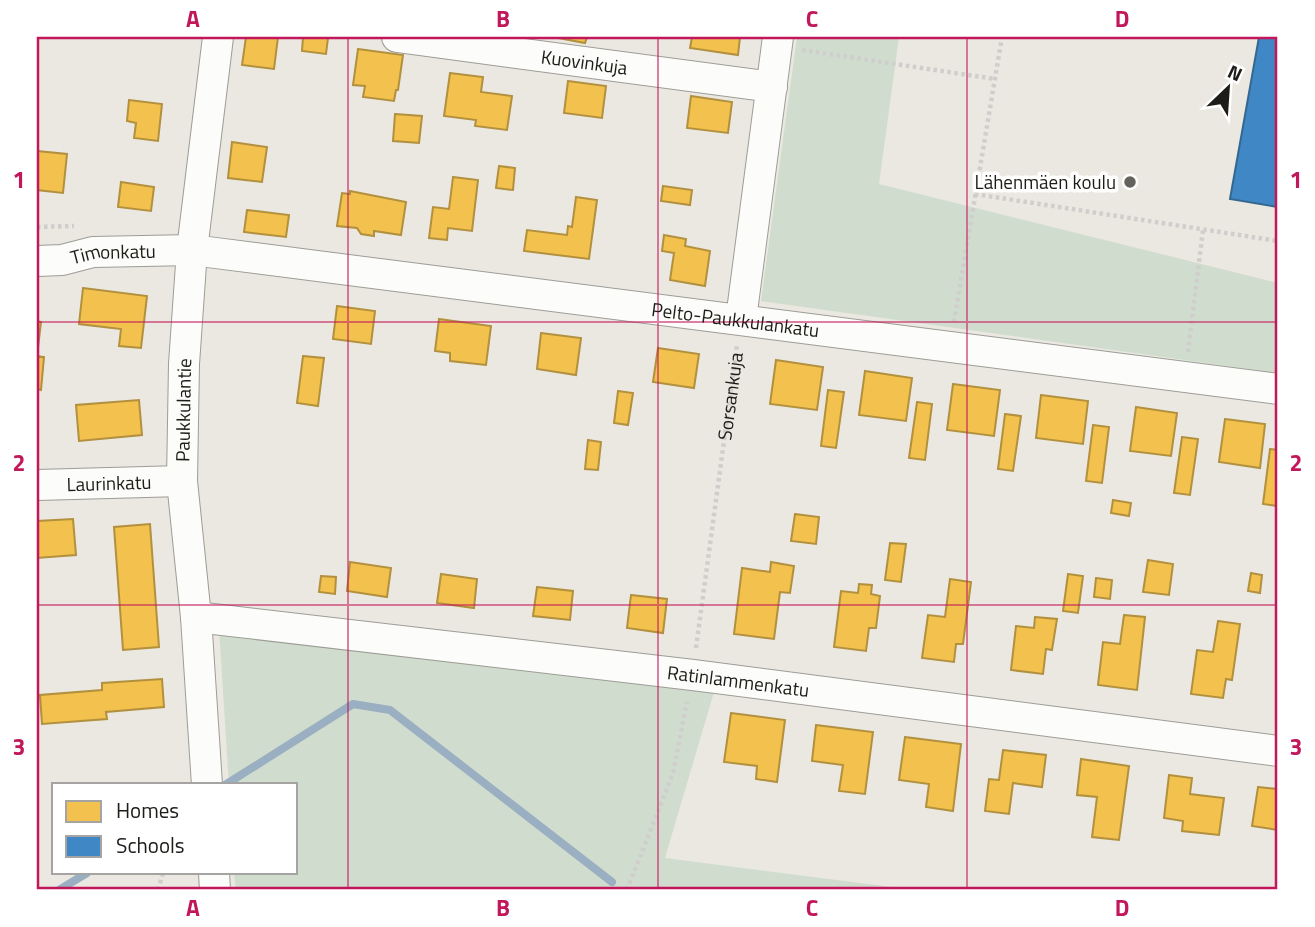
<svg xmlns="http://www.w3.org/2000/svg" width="1315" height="927" font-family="'Titillium Web',sans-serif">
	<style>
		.green { fill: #d0ddce }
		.homes { fill: #f2c14e; stroke: #b2903e; stroke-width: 2 }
		.schools { fill: #3f88c5; stroke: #356891; stroke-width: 2 }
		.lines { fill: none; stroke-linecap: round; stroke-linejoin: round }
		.stream { stroke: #9aafc1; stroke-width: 8 }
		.minor-casing { stroke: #9d9c96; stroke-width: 32 }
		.path { stroke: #d0cecc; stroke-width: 4.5; stroke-dasharray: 3.5 3.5; stroke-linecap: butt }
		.minor { stroke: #fcfcfa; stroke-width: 30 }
		.grid { fill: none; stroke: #c2185b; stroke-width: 2; stroke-opacity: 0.55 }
		.poi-dot { fill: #65635e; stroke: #fff; stroke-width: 2.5 }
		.labels { text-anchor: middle; stroke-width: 7; stroke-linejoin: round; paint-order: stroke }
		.street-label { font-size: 19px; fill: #1d1c18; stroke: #fff }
		.poi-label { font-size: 19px; fill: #1d1c18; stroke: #fff; text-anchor: end }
		.neatline { fill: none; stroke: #c2185b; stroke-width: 2.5 }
		.grid-label { font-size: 23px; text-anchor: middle; font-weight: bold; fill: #c2185b }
	</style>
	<rect width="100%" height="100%" fill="#eae8e0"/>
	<path class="green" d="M 797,37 L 899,37 L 879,184 L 1278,283 L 1278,373 L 761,301 Z
		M 219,628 L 714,692 L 665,858 L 915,890 L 236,890 L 234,873 L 296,873 L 296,785 L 229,785 Z"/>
	<path class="homes" d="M 246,37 L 278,37 L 274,69 L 242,65 Z
		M 303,37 L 328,38 L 326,54 L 302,51 Z
		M 553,37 L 587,37 L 585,43 Z
		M 692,37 L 740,37 L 738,55 L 690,48 Z
		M 358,49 L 403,55 L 398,90 L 396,90 L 394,101 L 363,97 L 365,86 L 353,85 Z
		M 450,73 L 483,77 L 481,92 L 512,96 L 507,130 L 475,126 L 476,120 L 444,116 Z
		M 568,81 L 606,86 L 602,118 L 564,113 Z
		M 691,96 L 732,102 L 728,133 L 687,128 Z
		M 129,100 L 162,104 L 158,141 L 134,138 L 136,123 L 127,121 Z
		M 395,114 L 422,116 L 419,143 L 393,141 Z
		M 232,142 L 267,147 L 262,182 L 228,178 Z
		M 37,151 L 67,154 L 63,193 L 37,190 Z
		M 499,166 L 515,168 L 513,190 L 496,188 Z
		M 453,177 L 478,180 L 472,231 L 448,228 L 447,240 L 429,238 L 433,207 L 449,209 Z
		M 121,182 L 154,187 L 151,211 L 118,207 Z
		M 663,186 L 692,190 L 690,205 L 661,201 Z
		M 350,191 L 406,202 L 401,235 L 374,231 L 374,236 L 361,234 L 357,228 L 337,226 L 342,193 L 350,194 Z
		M 576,197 L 597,200 L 589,259 L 524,251 L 527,230 L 567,235 L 568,226 L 572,227 Z
		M 247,210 L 289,215 L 286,237 L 244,232 Z
		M 664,235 L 686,239 L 685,246 L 710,251 L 705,286 L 670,280 L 674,253 L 662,251 Z
		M 83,288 L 147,296 L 141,348 L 119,346 L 121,329 L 79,324 Z
		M 337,306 L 375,311 L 371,344 L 333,339 Z
		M 439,319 L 491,326 L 486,365 L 450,361 L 450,353 L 435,351 Z
		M 37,321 L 41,322 L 37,356 L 44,357 L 41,390 L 37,389 Z
		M 541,333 L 581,338 L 576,375 L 537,369 Z
		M 658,348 L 699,354 L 694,388 L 653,382 Z
		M 303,356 L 324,358 L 318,406 L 297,403 Z
		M 776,360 L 823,367 L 817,410 L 770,404 Z
		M 865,371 L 912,378 L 906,421 L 859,415 Z
		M 953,384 L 1000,390 L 994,436 L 947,430 Z
		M 828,390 L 844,392 L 836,448 L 821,446 Z
		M 618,391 L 633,393 L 628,425 L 614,423 Z
		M 1041,395 L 1088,401 L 1083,444 L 1036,438 Z
		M 139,400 L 142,435 L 79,441 L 76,405 Z
		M 917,402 L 932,404 L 925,460 L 909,458 Z
		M 1136,407 L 1177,413 L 1171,456 L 1130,451 Z
		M 1005,414 L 1021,416 L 1013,471 L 998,469 Z
		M 1225,419 L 1265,424 L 1260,468 L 1219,462 Z
		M 1093,425 L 1109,427 L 1102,483 L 1086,481 Z
		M 1182,437 L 1198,439 L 1190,495 L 1174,493 Z
		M 588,440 L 601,442 L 598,470 L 585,469 Z
		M 1270,449 L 1278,450 L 1278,506 L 1263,504 Z
		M 1113,500 L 1131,503 L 1129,516 L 1111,513 Z
		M 795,514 L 819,517 L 816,544 L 791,541 Z
		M 73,519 L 76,555 L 37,558 L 37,521 Z
		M 150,524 L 159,647 L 123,650 L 114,527 Z
		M 890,543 L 906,544 L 901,582 L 885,580 Z
		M 1148,560 L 1173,564 L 1169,595 L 1143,592 Z
		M 350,562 L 391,568 L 387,597 L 347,591 Z
		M 771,562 L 794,566 L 790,593 L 780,592 L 774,639 L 734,634 L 742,568 L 770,572 Z
		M 1251,573 L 1262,575 L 1260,593 L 1248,591 Z
		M 441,574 L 477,579 L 474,608 L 437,603 Z
		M 1068,574 L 1083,576 L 1078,613 L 1063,611 Z
		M 321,576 L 336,577 L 335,594 L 319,592 Z
		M 1096,578 L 1112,580 L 1110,599 L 1094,597 Z
		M 950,579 L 971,582 L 963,644 L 956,644 L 954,662 L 922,658 L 928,615 L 945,617 Z
		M 859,584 L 872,585 L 871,594 L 880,596 L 876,628 L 869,628 L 866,651 L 834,647 L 841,591 L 858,593 Z
		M 537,587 L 573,591 L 570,620 L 533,616 Z
		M 631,595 L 667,599 L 663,633 L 627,628 Z
		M 1124,615 L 1145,617 L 1137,690 L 1098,685 L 1103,642 L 1120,644 Z
		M 1035,617 L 1057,619 L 1052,650 L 1046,649 L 1043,674 L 1011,670 L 1016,626 L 1034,628 Z
		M 1218,621 L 1240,624 L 1232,680 L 1226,679 L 1223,698 L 1191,694 L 1197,650 L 1213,652 Z
		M 162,679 L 164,707 L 106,712 L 107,719 L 42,724 L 40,695 L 102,690 L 102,683 Z
		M 731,713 L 785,720 L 777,782 L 756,779 L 757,766 L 724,762 Z
		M 816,725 L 873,732 L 865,794 L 839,791 L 843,765 L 812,761 Z
		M 905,737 L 961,744 L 953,811 L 926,807 L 929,784 L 899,780 Z
		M 1003,750 L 1046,755 L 1042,787 L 1013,783 L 1009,814 L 985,811 L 989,779 L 999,780 Z
		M 1081,759 L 1129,766 L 1119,840 L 1092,837 L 1097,797 L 1077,795 Z
		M 1169,775 L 1192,778 L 1190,794 L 1224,798 L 1219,835 L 1182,831 L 1183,821 L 1164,818 Z
		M 1258,787 L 1278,789 L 1278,830 L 1252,826 Z"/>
	<path class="schools" d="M 1259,37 L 1278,37 L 1278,207 L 1230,199 Z"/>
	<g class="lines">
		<path class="stream" d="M 225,785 L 353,704 L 390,710 L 612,882
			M 59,890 L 87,873"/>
		<defs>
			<g id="minor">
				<path id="s2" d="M 397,37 L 772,87"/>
				<path id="s3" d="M 37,261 L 62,260 L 93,252 L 192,250 L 1278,389"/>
				<path d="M 741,319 L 778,37"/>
				<path id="s4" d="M 37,485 L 182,481"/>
				<path id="s5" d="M 196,617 L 693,675 L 1278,751"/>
				<path id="s6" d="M 207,785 L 196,617 L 182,481 L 184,364 L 192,250 L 218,37"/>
				<path d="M 214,873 L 215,890"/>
			</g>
		</defs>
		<use href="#minor" class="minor-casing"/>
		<g class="path">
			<path d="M 802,50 L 995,79"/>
			<path d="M 975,194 L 1278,241"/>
			<path d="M 37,227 L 74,226"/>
			<path d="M 954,322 L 1002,37"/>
			<path d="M 1188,352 L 1203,230"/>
			<path id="s1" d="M 696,648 L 737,345"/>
			<path d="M 158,890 L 163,873"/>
			<path d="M 627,890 L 673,773 L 687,702"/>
		</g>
		<use href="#minor" class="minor"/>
	</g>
	<path class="grid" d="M 348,37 L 348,890M 658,37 L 658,890M 967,37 L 967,890M 37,322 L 1278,322M 37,605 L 1278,605"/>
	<circle class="poi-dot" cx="1130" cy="182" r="7"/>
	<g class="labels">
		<g class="street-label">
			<text dy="7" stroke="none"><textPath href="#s2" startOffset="189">Kuovinkuja</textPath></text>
			<text dy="7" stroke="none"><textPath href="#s3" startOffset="77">Timonkatu</textPath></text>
			<text dy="7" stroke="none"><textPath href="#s3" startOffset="704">Pelto-Paukkulankatu</textPath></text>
			<text dy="7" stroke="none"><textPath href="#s1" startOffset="254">Sorsankuja</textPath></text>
			<text dy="7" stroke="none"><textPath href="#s6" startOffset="376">Paukkulantie</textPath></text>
			<text dy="7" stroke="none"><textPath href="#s4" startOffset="72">Laurinkatu</textPath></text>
			<text dy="7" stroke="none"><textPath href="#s5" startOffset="546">Ratinlammenkatu</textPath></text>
		</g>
		<g class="poi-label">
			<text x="1116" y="189">Lähenmäen koulu</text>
		</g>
	</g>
	<rect width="1315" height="927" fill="none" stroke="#ffffff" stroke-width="77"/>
	<rect x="52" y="783" width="245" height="91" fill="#ffffff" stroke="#a5a4a3" stroke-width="2"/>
	<rect x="66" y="801" width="35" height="21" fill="#f2c14e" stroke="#a5a4a3" stroke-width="2"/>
	<text x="116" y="818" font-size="21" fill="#1d1c18">Homes</text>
	<rect x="66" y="836" width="35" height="21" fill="#3f88c5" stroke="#a5a4a3" stroke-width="2"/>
	<text x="116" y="853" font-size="21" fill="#1d1c18">Schools</text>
	<g transform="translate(1228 88) rotate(25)" stroke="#ffffff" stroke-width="5" paint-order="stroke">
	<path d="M0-5L12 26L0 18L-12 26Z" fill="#1d1c18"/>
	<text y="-10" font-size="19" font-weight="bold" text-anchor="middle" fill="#1d1c18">N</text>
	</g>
	<rect x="38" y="38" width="1238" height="850" class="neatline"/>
	<g class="grid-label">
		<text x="193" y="27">A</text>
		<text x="503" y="27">B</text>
		<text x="812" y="27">C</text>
		<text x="1122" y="27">D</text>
		<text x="19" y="188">1</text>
		<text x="1296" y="188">1</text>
		<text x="19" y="471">2</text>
		<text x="1296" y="471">2</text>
		<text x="19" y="755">3</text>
		<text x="1296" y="755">3</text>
		<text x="193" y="916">A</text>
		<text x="503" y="916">B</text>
		<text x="812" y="916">C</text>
		<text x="1122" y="916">D</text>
	</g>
</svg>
